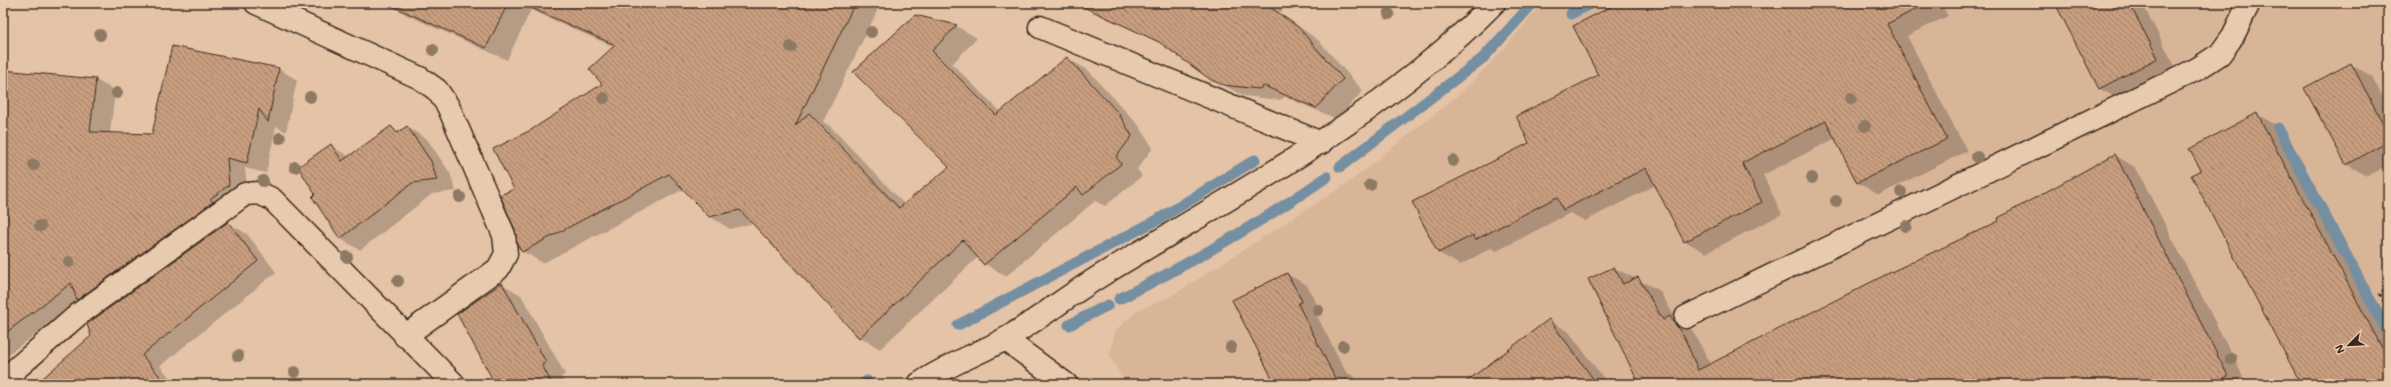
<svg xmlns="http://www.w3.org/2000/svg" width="2391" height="387" font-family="Mali,sans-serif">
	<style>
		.built { fill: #d9b598 }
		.shadow { fill: #0003 }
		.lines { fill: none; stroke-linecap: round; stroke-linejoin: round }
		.stream { stroke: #758fa2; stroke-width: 11 }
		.building { fill: url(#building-back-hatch); stroke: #3b2a1e }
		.minor-casing { stroke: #3b2a1e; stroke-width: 25 }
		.major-casing { stroke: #3b2a1e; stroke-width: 25 }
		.path { stroke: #3b2a1e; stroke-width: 2.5; stroke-dasharray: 3 3; stroke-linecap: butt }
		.minor { stroke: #e8caae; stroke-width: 22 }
		.major { stroke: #e8caae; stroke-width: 22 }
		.tree { fill: #8e7963 }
	</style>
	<defs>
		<pattern id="building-back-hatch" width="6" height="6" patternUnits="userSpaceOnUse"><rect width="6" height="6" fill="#c89d7e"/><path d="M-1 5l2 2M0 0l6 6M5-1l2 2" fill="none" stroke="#a48067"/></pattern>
	</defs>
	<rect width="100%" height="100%" fill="#e4c3a6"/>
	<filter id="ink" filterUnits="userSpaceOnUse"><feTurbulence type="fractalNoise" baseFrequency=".025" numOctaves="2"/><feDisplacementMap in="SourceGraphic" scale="8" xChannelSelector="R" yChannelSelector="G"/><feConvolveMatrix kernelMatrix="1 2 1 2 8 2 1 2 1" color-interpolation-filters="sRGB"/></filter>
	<g filter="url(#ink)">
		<path class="built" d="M 1542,3 L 2388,3 L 2388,384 L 1126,384 L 1110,357 L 1115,331 L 1137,311 L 1173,295 L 1351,181 L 1463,91 L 1503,50 Z"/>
		<path class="shadow" d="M 387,3 L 881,3 L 823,122 L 830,126 L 905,205 L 950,167 L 915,16 L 956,26 L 977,38 L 952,64 L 1001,112 L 1067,58 L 1088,70 L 1140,127 L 1153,148 L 1137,169 L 1142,176 L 1105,206 L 1095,201 L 1006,276 L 985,264 L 978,257 L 880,349 L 860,337 L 754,223 L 730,229 L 709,216 L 684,189 L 543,263 L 522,251 L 515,189 L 531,130 L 604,84 L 614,47 L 531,10 L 507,60 L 407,15 Z
			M 1086,3 L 1286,3 L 1287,5 L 1280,13 L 1318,40 L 1363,91 L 1337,119 L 1285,97 L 1280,100 L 1244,96 L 1211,79 L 1168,47 L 1085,6 Z
			M 1621,3 L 1941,3 L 1948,16 L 1907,36 L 1967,151 L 1879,195 L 1858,183 L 1836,138 L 1763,175 L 1782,214 L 1706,253 L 1685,241 L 1656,185 L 1585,221 L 1570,213 L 1497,251 L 1491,248 L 1460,265 L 1439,253 L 1414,202 L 1530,143 L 1600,75 Z
			M 2057,3 L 2142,3 L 2177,70 L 2120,100 L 2100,89 Z
			M 2351,65 L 2372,76 L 2388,108 L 2388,165 L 2367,176 L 2346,164 Z
			M 279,69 L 297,80 L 286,132 L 276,126 L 266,173 L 245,168 L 248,196 L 81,301 L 3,358 L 3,70 L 96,80 L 115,91 L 110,133 L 153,135 Z
			M 2257,114 L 2279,127 L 2388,332 L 2388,384 L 2302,384 L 2202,170 Z
			M 391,127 L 399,133 L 407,127 L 427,139 L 450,173 L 456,191 L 432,194 L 360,250 L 341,239 L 314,197 L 317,194 L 331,146 L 350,157 Z
			M 2115,155 L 2136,168 L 2247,384 L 1641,384 L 1614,268 L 1659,290 L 1677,321 L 1692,330 L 1711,364 L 2000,221 Z
			M 228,223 L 247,234 L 276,272 L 160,366 L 175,384 L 38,384 Z
			M 1287,274 L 1307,285 L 1321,313 L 1317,316 L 1346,372 L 1353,376 L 1357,384 L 1276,384 Z
			M 502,284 L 521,295 L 565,374 L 561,377 L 565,384 L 496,384 Z
			M 1549,320 L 1569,332 L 1608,384 L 1465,384 Z"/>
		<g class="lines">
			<path class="stream" d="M 1580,3 L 1571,14 L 1592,3
				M 2278,128 L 2388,333
				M 1340,167 L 1483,58 L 1533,3
				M 1119,299 C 1191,263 1260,223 1327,177
				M 958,325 L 1159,219 L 1255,160
				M 1069,325 L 1108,305
				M 863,384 L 867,381"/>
		</g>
		<path class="building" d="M 385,3 L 508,3 L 486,48 Z
			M 520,3 L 855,3 L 795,126 L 809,113 L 899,208 L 949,167 L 853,72 L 915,15 L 957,25 L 932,51 L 996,115 L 1067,57 L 1119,114 L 1132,136 L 1116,157 L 1121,164 L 1083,195 L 1077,187 L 984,265 L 963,240 L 859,338 L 740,210 L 709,217 L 669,174 L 522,252 L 517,244 L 515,230 L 500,195 L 514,189 L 493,149 L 531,130 L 602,84 L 589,69 L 615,45 Z
			M 1075,3 L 1264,3 L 1298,27 L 1343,79 L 1316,108 L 1264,86 L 1259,89 L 1223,85 L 1211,80 L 1159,42 Z
			M 1618,3 L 1928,3 L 1887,24 L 1947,139 L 1857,183 L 1826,121 L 1742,163 L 1762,202 L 1684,242 L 1646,168 L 1563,210 L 1557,197 L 1475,240 L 1473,235 L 1438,253 L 1412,202 L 1529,143 L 1516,116 L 1598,75 L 1573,26 Z
			M 2055,3 L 2129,3 L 2158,58 L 2099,89 Z
			M 172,46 L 279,68 L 268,122 L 259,109 L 247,163 L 227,158 L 229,185 L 210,199 L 213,202 L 77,300 L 71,283 L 3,335 L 3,70 L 96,79 L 90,132 L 152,134 Z
			M 2351,63 L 2388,133 L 2388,142 L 2346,165 L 2304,88 Z
			M 2257,113 L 2388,359 L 2388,384 L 2301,384 L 2191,175 L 2201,170 L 2189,149 Z
			M 391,126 L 397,133 L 407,126 L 431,161 L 437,180 L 412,183 L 340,239 L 312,197 L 315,194 L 298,167 L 331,144 L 342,161 Z
			M 2115,154 L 2228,376 L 2213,384 L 1639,384 L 1588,279 L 1614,267 L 1623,284 L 1638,277 L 1663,320 L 1670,316 L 1685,339 L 1698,370 L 1887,274 L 1999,221 L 1998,218 Z
			M 228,222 L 258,261 L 142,355 L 166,384 L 36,384 L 91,336 L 87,324 Z
			M 1287,273 L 1302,301 L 1298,304 L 1338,384 L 1275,384 L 1232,300 Z
			M 502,283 L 546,362 L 542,365 L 552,384 L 495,384 L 457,314 Z
			M 1549,319 L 1597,384 L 1463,384 Z"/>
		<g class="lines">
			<defs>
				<path id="minor" d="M 256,3 L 420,78 L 437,90 L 448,106 L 504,235 L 506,254 L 498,269 L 405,336
					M 1040,27 L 1321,143
					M 1686,317 L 2197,69 L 2220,54 L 2233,36 L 2249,3
					M 1005,339 L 1066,384
					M 3,380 L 79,314 L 245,194 L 259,193 L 272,199 L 454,384"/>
				<path id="major" d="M 919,384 C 946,365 977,355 1005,339 C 1041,318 1074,291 1110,270 C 1243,189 1383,116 1494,3"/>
			</defs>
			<use href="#minor" class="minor-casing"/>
			<use href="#major" class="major-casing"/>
			<path class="path" d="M 2388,285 L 2380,294 L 2388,309"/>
			<use href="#minor" class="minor"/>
			<use href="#major" class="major"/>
		</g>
		<g class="tree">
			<circle cx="1389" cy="14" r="6"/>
			<circle cx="871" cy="32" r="6"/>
			<circle cx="100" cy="35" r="6"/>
			<circle cx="791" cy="47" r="6"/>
			<circle cx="433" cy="50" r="6"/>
			<circle cx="117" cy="93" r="6"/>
			<circle cx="310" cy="97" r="6"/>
			<circle cx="604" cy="98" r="6"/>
			<circle cx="1851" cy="98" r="6"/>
			<circle cx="1865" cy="126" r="6"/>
			<circle cx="280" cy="138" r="6"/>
			<circle cx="1977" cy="157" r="6"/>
			<circle cx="1453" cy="161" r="6"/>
			<circle cx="34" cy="165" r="6"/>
			<circle cx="295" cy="167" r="6"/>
			<circle cx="1812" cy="178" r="6"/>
			<circle cx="263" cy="181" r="6"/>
			<circle cx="1370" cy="185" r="6"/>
			<circle cx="1901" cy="192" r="6"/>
			<circle cx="460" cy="197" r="6"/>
			<circle cx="1836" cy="201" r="6"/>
			<circle cx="40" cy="226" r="6"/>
			<circle cx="1906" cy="226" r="6"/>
			<circle cx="347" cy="257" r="6"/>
			<circle cx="69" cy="262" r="6"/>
			<circle cx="398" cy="281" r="6"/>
			<circle cx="1318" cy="310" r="6"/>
			<circle cx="1343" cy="346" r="6"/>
			<circle cx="1231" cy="347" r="6"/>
			<circle cx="238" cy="356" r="6"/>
			<circle cx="2231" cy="359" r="6"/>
			<circle cx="295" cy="372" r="6"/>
		</g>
	</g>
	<rect width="2391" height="387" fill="none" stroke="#e8caae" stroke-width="16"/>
	<rect x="8" y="8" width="2375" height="371" fill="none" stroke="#3b2a1e" stroke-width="1.5" filter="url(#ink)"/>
	<g transform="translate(2349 345) rotate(246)" stroke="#e8caae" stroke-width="3" paint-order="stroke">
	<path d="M0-3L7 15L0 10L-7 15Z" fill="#3b2a1e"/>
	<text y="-6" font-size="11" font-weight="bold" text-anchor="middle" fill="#3b2a1e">N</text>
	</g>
</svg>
